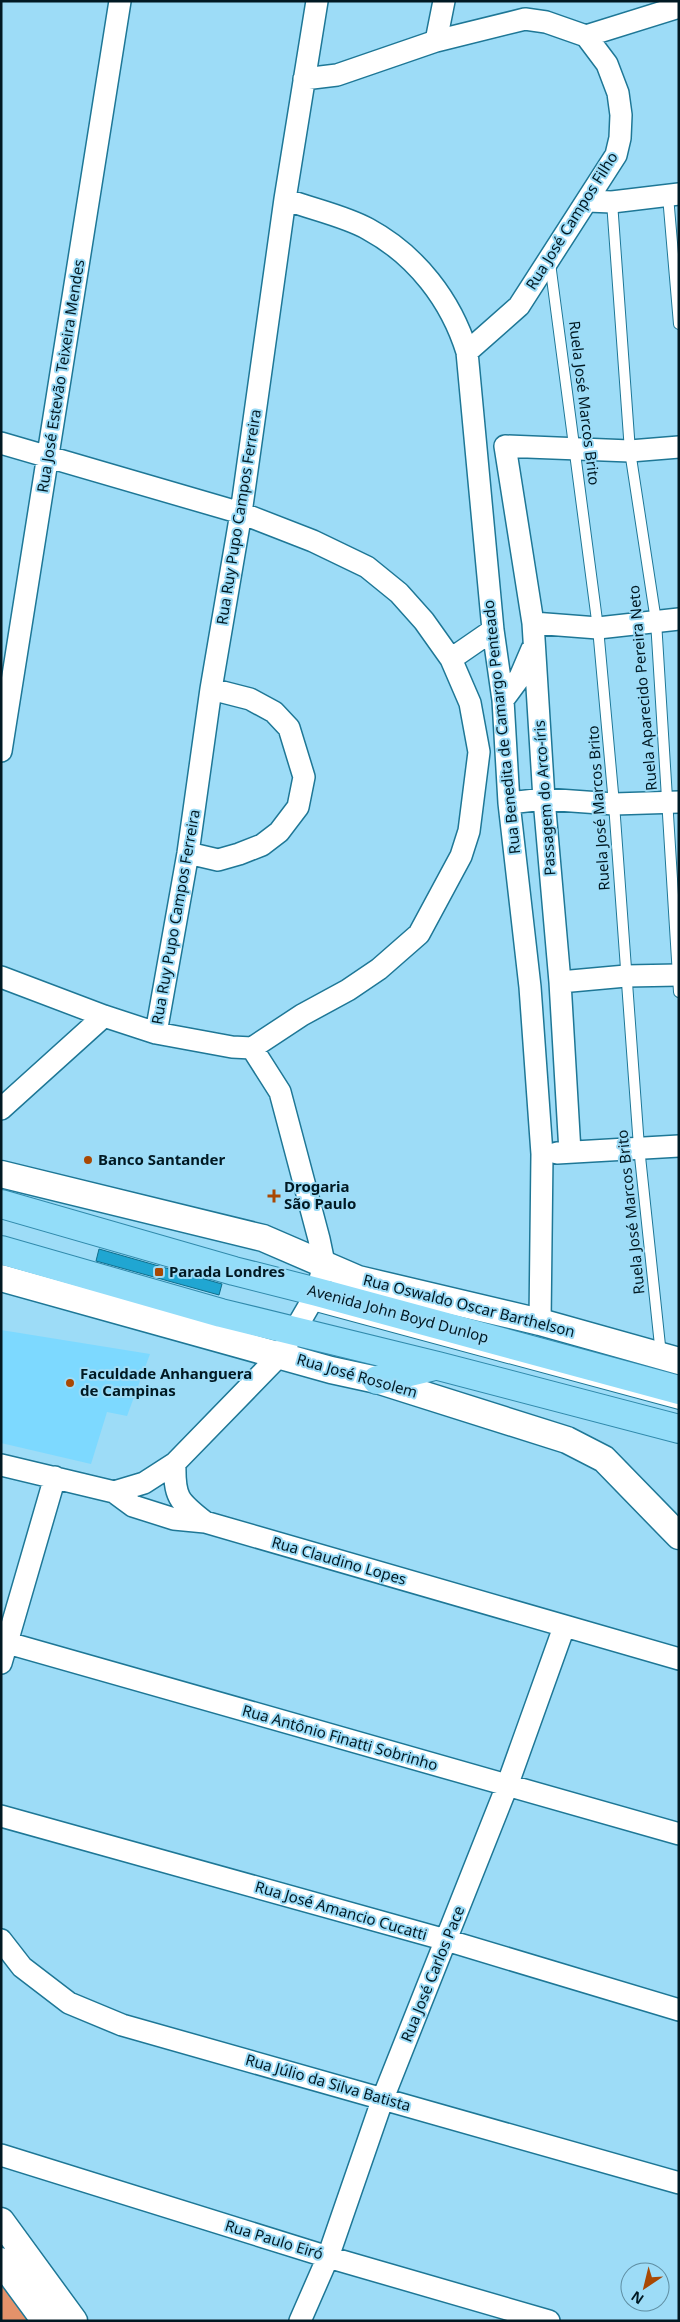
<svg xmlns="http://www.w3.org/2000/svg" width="680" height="2322" font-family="'Noto Sans',sans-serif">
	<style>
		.built { fill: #7dd9ff }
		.green { fill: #e4926a }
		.building { fill: #20a6d2; stroke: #0e6e8c }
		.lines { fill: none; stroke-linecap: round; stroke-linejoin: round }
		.service-casing { stroke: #1e7796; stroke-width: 12 }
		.minor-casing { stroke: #1e7796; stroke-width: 24 }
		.tertiary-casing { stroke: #1e7796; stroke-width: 29 }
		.primary-casing { stroke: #318aac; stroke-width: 30 }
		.service { stroke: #fff; stroke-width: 10 }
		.minor { stroke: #fff; stroke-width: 21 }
		.tertiary { stroke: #fff; stroke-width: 26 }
		.primary { stroke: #93ddf9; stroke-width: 28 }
		.poi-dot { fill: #a94803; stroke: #9ddcf7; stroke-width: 2 }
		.labels { text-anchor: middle; stroke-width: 4; stroke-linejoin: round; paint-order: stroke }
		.street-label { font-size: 15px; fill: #011923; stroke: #9ddcf7 }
		.poi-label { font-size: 15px; font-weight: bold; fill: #011923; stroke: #9ddcf7; text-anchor: start }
	</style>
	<rect width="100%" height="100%" fill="#9ddcf7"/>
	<path class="built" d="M 1,1330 L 150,1354 L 127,1416 L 107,1412 L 91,1464 L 1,1443 Z"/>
	<path class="green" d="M 1,2283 L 31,2321 L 1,2321 Z"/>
	<path class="building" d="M 99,1249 L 222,1284 L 219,1295 L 96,1261 Z"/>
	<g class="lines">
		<defs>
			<path id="service" d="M 668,196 L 679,324
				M 612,202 L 630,451 L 656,621 L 679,992
				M 550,263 L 598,628 L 614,804 L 639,1147 L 661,1355
				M 308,1304 L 679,1404"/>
			<path id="minor" d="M 586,36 L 679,7
				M 436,41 L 444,1
				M 304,79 L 337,75 L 436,41 L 525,19 L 546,22 L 586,36 L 607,64 L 618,93 L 621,115 L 620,138 L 616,155 L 519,306 L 467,352
				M 285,199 C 311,209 345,216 368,229 C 416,255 451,300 467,352 L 493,630 L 503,700 L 509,803 L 530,987 L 542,1154 L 540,1322
				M 588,201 L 612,202 L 679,194
				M 1,443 L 241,513 L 313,541 L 367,567 L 399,593 L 424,621 L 451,659 L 470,703 L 479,752 L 469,831 L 461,856 L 419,934 L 379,969 L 348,990 L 302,1015 L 252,1048 L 232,1047 L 156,1033 L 104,1016 L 1,977
				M 533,623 L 598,628 L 679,619
				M 451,659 L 493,630
				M 503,700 L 520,677 L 532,649
				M 1,751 L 120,1
				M 509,803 L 544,799 L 614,804 L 679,802
				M 188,853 L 218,860 L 239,854 L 262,845 L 279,832 L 298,807 L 304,777 L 289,728 L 274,712 L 250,699 L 211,689
				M 560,982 L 626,976 L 679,975
				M 156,1033 L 188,853 L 211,689 L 241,513 L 285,199 L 317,1
				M 1,1109 L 104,1016
				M 570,1152 L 560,982 L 544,799 L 533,623 L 505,446 L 630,451 L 679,447
				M 557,1153 L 679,1146
				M 175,1463 C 174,1497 178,1501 205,1522
				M 1,1465 L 114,1492 L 133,1506 L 174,1519 L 205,1522 L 679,1659
				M 114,1492 L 144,1483 L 175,1463 L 281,1354 L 317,1292 L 324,1263 L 319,1239 L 280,1092 L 252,1048
				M 1,1641 L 679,1834
				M 1,1663 L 55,1477
				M 1,1816 L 446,1940 L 679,2010
				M 1,1940 L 22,1967 L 69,2003 L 122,2025 L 679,2183
				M 1,2155 L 328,2257 L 549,2321
				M 300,2321 L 328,2257 L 383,2098 L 507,1786 L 564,1627"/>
			<path id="tertiary" d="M 1,1174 L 263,1238 L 358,1279 L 540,1322 L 679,1361
				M 1,1278 L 331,1370 L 377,1380 L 567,1440 L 604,1459 L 679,1536
				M 1,2221 L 74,2321
				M 1,2261 L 45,2321"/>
			<path id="primary" d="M 1,1204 L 234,1271 L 317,1292 L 679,1390
				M 1,1250 L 221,1313 L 438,1366 L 679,1429
				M 377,1380 L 431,1367"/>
		</defs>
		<use href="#service" class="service-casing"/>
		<use href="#minor" class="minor-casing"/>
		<use href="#tertiary" class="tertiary-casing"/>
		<use href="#primary" class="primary-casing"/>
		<use href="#service" class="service"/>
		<use href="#minor" class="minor"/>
		<use href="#tertiary" class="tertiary"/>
		<use href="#primary" class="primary"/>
	</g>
	<g class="poi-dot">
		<circle cx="88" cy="1160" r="5"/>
		<path d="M271.5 1188.5h5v5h5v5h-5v5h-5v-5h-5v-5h5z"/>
		<rect x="154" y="1267" width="10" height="10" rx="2.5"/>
		<circle cx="70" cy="1383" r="5"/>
	</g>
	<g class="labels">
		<g class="street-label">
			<text transform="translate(572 221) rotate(-58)" y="5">Rua José Campos Filho</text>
			<text transform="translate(61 376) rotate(-81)" y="5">Rua José Estevão Teixeira Mendes</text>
			<text transform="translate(584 403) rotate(83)" y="5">Ruela José Marcos Brito</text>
			<text transform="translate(239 517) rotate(-81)" y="5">Rua Ruy Pupo Campos Ferreira</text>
			<text transform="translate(643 688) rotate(-95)" y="5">Ruela Aparecido Pereira Neto</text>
			<text transform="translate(502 727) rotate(-96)" y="5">Rua Benedita de Camargo Penteado</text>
			<text transform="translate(545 798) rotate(-94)" y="5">Passagem do Arco-íris</text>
			<text transform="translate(599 808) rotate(-94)" y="5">Ruela José Marcos Brito</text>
			<text transform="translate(176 917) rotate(-80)" y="5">Rua Ruy Pupo Campos Ferreira</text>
			<text transform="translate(631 1212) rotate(-96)" y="5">Ruela José Marcos Brito</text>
			<text transform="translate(469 1306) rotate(14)" y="5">Rua Oswaldo Oscar Barthelson</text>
			<text transform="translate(398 1314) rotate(15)" y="5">Avenida John Boyd Dunlop</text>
			<text transform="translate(357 1376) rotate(16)" y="5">Rua José Rosolem</text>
			<text transform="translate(339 1561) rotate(16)" y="5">Rua Claudino Lopes</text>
			<text transform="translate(340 1738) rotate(16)" y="5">Rua Antônio Finatti Sobrinho</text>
			<text transform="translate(341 1911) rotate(16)" y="5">Rua José Amancio Cucatti</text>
			<text transform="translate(433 1974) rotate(-68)" y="5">Rua José Carlos Pace</text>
			<text transform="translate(328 2083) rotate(16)" y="5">Rua Júlio da Silva Batista</text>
			<text transform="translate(274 2240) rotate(17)" y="5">Rua Paulo Eiró</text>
		</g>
		<g class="poi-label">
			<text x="98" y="1165">Banco Santander</text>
			<text x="284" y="1192">Drogaria<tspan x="284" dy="17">São Paulo</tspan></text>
			<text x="169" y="1277">Parada Londres</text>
			<text x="80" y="1379">Faculdade Anhanguera<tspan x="80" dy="17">de Campinas</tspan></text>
		</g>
	</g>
	<rect width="680" height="2322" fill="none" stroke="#011923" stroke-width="5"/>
	<g transform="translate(645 2287) rotate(215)"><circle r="24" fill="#9ddcf7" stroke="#5f8ea2"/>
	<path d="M0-4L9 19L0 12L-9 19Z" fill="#a94803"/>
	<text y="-8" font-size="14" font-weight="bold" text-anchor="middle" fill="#011923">N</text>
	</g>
</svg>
